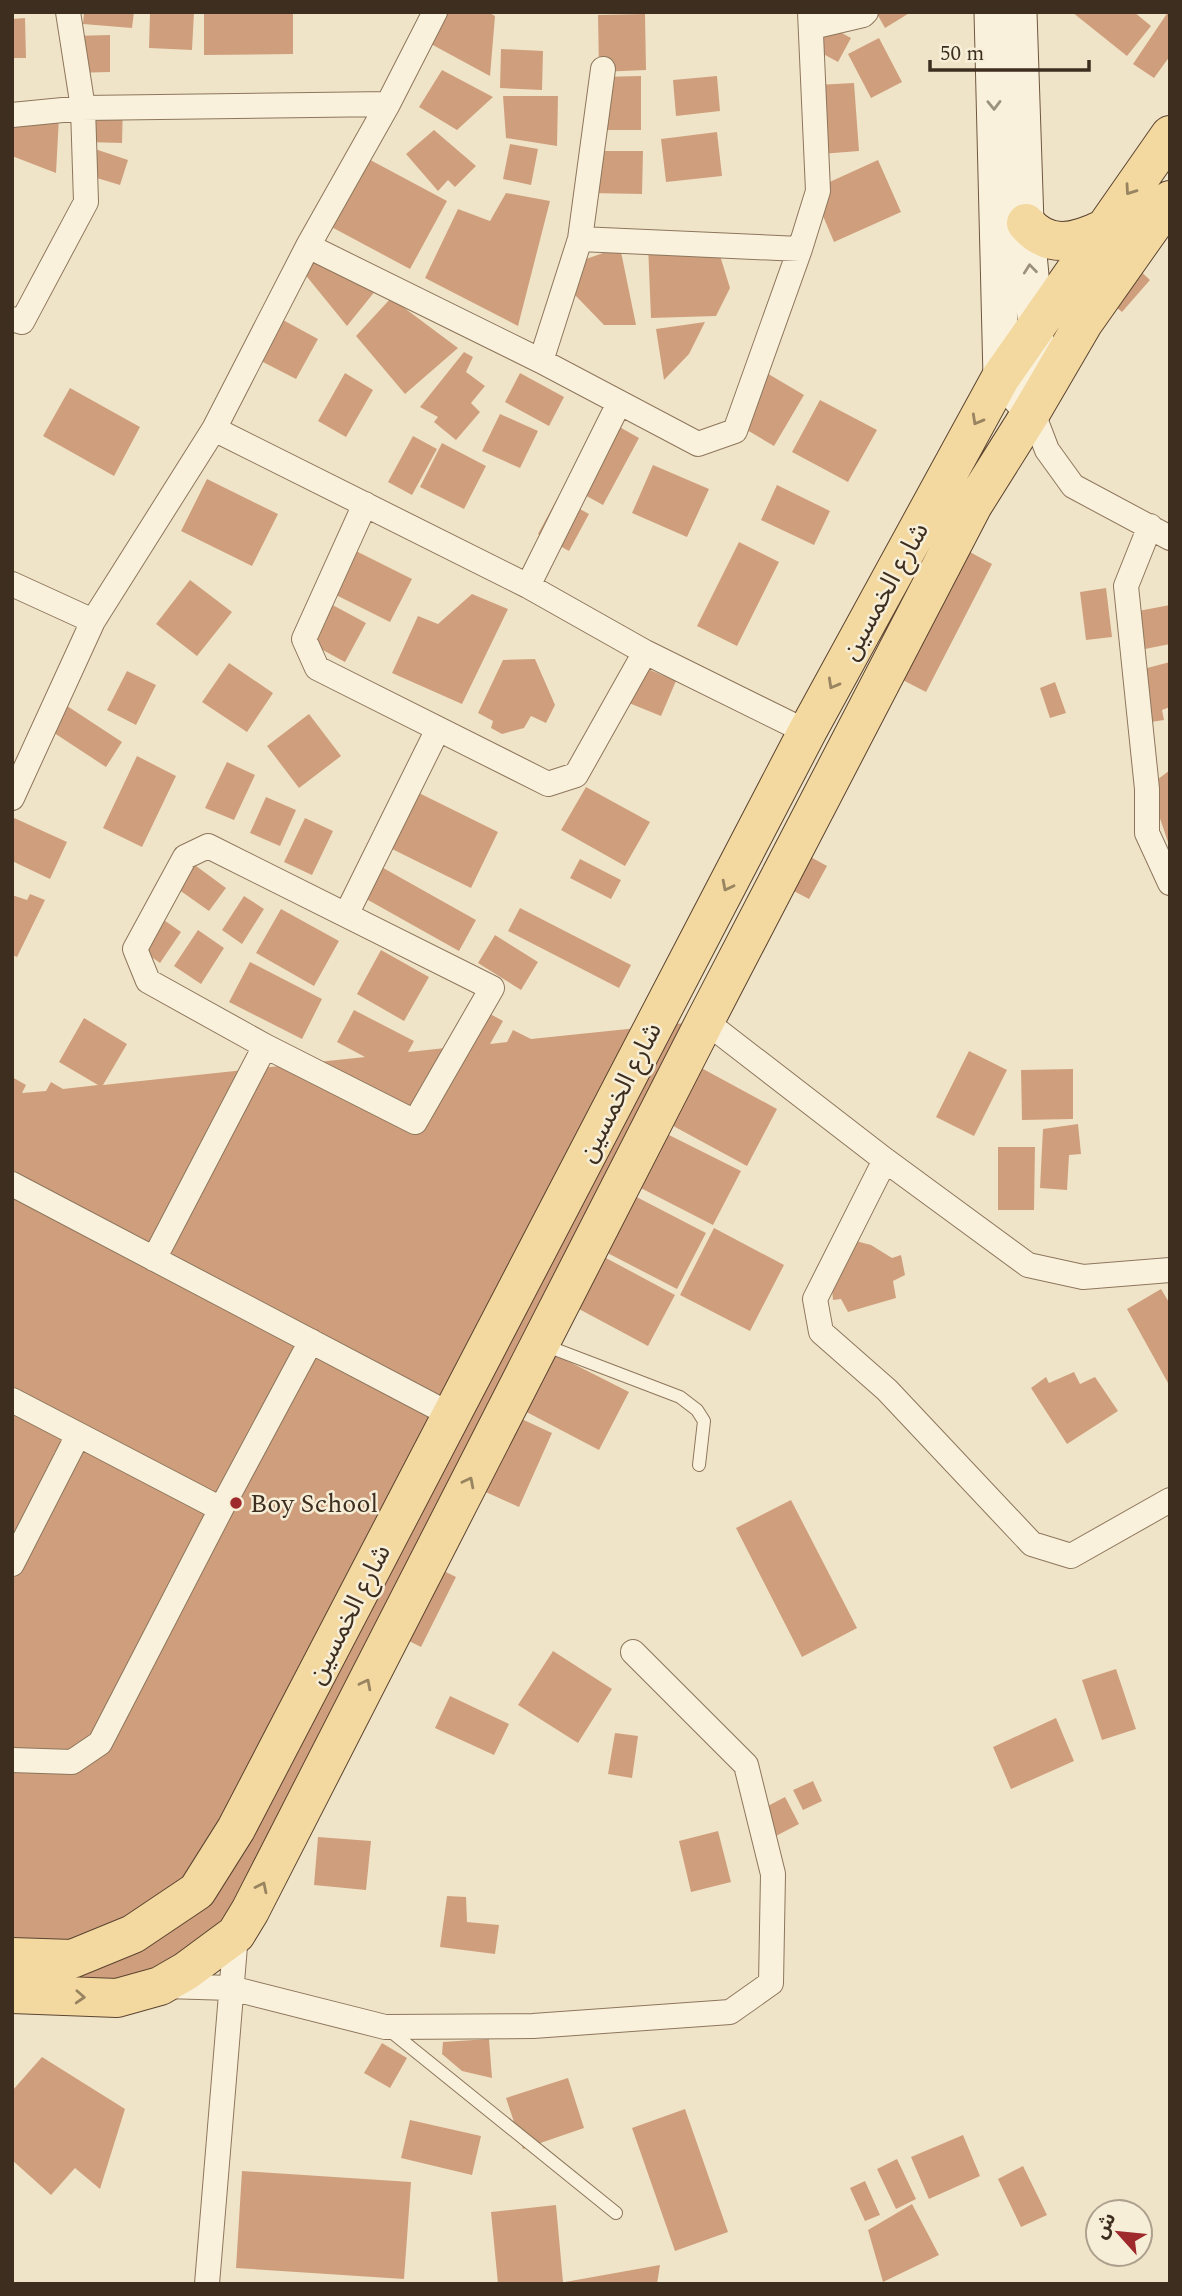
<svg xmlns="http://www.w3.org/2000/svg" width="1182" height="2296" font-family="Spectral,'Noto Sans Arabic',serif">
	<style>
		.building { fill: #cf9f7d }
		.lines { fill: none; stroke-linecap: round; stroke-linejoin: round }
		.lane-casing { stroke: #8d765c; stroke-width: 14 }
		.street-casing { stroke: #8d765c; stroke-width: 26 }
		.secondary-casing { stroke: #6f573f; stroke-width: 37 }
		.primary-casing { stroke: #5b4430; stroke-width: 40 }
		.lane { stroke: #faf1dc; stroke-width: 12 }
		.street { stroke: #faf1dc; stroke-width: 24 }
		.secondary { stroke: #faf1dc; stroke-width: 35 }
		.primary { stroke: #f3d9a0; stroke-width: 38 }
		.oneway { stroke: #9c907e }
		.oneway2 { stroke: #988460 }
		.poi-dot { fill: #9e2a2b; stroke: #f7eed8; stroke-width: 2.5 }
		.labels { text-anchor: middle; stroke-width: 5; stroke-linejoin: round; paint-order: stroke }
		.street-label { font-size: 26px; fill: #3d2e20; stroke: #f7eed8 }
		.poi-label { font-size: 26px; fill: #3d2e20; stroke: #f7eed8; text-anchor: start }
	</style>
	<rect width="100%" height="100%" fill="#f0e4c8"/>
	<path class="building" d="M 84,12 L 134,12 L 132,28 L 83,24 Z
		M 150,12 L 194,12 L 192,50 L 149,48 Z
		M 204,12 L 293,12 L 293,54 L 204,55 Z
		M 430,12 L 488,12 L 495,16 L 490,76 L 418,37 Z
		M 876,12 L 911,12 L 885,28 Z
		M 1072,12 L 1134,12 L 1151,26 L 1127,56 Z
		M 1168,12 L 1170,12 L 1170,56 L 1154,78 L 1133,64 Z
		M 645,14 L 646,70 L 599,72 L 598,15 Z
		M 25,18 L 26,58 L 12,58 L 12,19 Z
		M 827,25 L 851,38 L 838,62 L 814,49 Z
		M 110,35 L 110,72 L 72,73 L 71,36 Z
		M 879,38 L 902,82 L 871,98 L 848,54 Z
		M 501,49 L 543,51 L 542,90 L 500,88 Z
		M 442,70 L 493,97 L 457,130 L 419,107 Z
		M 641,76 L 641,130 L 599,130 L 599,77 Z
		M 717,76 L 720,111 L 676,116 L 673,80 Z
		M 854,83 L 859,151 L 821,154 L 816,85 Z
		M 503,96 L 558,96 L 557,146 L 506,138 Z
		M 87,104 L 123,104 L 122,143 L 87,142 Z
		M 12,116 L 59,117 L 56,173 L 12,156 Z
		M 434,130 L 476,166 L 455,187 L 448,180 L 438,191 L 406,154 Z
		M 717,132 L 722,176 L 666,182 L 661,139 Z
		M 510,144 L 538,149 L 531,185 L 503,179 Z
		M 95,149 L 128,160 L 120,185 L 87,175 Z
		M 589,151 L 643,151 L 642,194 L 589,193 Z
		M 361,155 L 447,201 L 410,269 L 324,223 Z
		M 878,160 L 901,212 L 834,242 L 812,190 Z
		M 506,193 L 550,201 L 518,326 L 425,278 L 458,209 L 490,221 Z
		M 648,245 L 718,249 L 730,288 L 716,316 L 651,318 Z
		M 620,247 L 636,325 L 604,325 L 575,295 L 586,259 Z
		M 309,250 L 380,285 L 347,326 L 299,267 Z
		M 1136,267 L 1150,280 L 1122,312 L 1108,300 Z
		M 391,298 L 458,348 L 405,394 L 356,336 Z
		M 283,320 L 318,339 L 296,379 L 261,361 Z
		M 705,322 L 689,354 L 664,380 L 656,329 Z
		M 464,352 L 473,357 L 466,372 L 485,386 L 471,403 L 480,412 L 456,440 L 434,422 L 438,417 L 420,407 Z
		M 765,372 L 804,395 L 774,446 L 735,423 Z
		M 345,373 L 373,390 L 346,437 L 318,421 Z
		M 520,373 L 564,397 L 549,426 L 505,402 Z
		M 70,388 L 140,427 L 114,476 L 43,436 Z
		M 820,400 L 877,430 L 848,482 L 792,452 Z
		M 500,414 L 538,431 L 520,468 L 482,451 Z
		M 609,421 L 639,438 L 603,505 L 572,488 Z
		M 413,436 L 437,449 L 412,495 L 388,482 Z
		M 442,443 L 486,466 L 464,509 L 420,487 Z
		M 653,465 L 709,489 L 687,537 L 632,513 Z
		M 207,479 L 278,514 L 252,566 L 181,531 Z
		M 777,485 L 830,511 L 814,545 L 761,520 Z
		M 558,497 L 589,514 L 569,551 L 538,534 Z
		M 739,542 L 779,562 L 737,646 L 697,626 Z
		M 957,545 L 992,564 L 926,692 L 891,674 Z
		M 346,546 L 412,579 L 390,622 L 324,589 Z
		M 190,580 L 232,612 L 197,656 L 156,624 Z
		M 1106,588 L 1112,637 L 1086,640 L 1080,592 Z
		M 472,594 L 508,609 L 462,704 L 392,673 L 418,616 L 438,624 Z
		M 314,595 L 366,623 L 345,662 L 293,634 Z
		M 1170,605 L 1170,644 L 1140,650 L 1133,612 Z
		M 535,659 L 555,705 L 546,723 L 531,716 L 524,728 L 502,734 L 491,728 L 493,721 L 478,713 L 503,660 Z
		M 1170,662 L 1170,707 L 1162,710 L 1164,720 L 1145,723 L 1132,672 Z
		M 229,663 L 273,693 L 247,732 L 202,702 Z
		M 643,667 L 676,681 L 661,716 L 629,703 Z
		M 127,671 L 156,685 L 136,725 L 107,710 Z
		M 1055,682 L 1066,713 L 1050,718 L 1040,688 Z
		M 58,700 L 122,742 L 106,767 L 42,725 Z
		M 309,714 L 341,756 L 299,788 L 267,746 Z
		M 137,756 L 176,776 L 142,847 L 103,828 Z
		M 227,762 L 255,775 L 234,820 L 205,808 Z
		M 1170,770 L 1170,845 L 1169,845 L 1149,786 Z
		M 586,787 L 650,822 L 625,866 L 561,830 Z
		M 415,791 L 498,832 L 471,888 L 388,847 Z
		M 266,797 L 296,810 L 280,846 L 250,833 Z
		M 12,817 L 67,842 L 50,879 L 12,861 Z
		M 305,818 L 333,831 L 312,875 L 284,862 Z
		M 807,855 L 827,866 L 809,899 L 788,888 Z
		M 580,859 L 621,880 L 611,899 L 570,878 Z
		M 369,860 L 476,920 L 459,951 L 352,891 Z
		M 192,863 L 226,888 L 209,911 L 175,887 Z
		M 30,894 L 45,900 L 17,957 L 12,955 L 12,895 L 27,900 Z
		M 244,896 L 264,909 L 242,944 L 222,930 Z
		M 520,908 L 631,965 L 619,988 L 508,931 Z
		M 281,909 L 339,941 L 314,986 L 256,953 Z
		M 164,920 L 181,932 L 160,963 L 142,950 Z
		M 198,930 L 224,948 L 201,984 L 174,966 Z
		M 495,935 L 538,962 L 521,990 L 478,963 Z
		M 381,950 L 429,977 L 404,1021 L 357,994 Z
		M 250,962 L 322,999 L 302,1039 L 229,1002 Z
		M 470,1003 L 503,1021 L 490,1044 L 507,1042 L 513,1030 L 531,1039 L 705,1021 L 428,1563 L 456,1577 L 421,1647 L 393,1633 L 250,1911 L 160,1986 L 12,1994 L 12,1077 L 26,1085 L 22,1093 L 46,1091 L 51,1082 L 63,1089 L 98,1085 L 59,1062 L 84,1018 L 127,1044 L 103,1085 L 365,1057 L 337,1042 L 354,1010 L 414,1041 L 408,1052 L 455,1047 Z
		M 969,1051 L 1007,1070 L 974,1136 L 936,1117 Z
		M 694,1064 L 777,1109 L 747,1166 L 664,1121 Z
		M 1073,1069 L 1073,1119 L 1022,1120 L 1021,1070 Z
		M 1078,1124 L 1081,1154 L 1069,1155 L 1067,1190 L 1040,1188 L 1043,1129 Z
		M 657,1129 L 741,1171 L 713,1225 L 629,1182 Z
		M 998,1147 L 1035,1147 L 1034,1210 L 998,1210 Z
		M 625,1191 L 706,1233 L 677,1289 L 596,1247 Z
		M 714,1228 L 784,1265 L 750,1331 L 680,1295 Z
		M 848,1239 L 871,1245 L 892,1258 L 901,1255 L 905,1275 L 893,1281 L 896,1298 L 848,1312 L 841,1299 L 833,1300 L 831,1280 Z
		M 606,1258 L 675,1295 L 648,1346 L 579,1309 Z
		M 1161,1289 L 1170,1304 L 1170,1382 L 1168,1383 L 1127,1309 Z
		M 546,1350 L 629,1392 L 599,1450 L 517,1407 Z
		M 1074,1372 L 1080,1384 L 1095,1377 L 1118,1411 L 1067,1444 L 1031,1388 L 1046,1377 L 1049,1383 Z
		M 513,1415 L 552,1433 L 519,1507 L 479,1489 Z
		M 791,1500 L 857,1628 L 802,1657 L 736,1528 Z
		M 553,1651 L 612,1689 L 578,1743 L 518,1705 Z
		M 1116,1669 L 1136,1729 L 1102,1740 L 1082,1680 Z
		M 450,1696 L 509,1724 L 494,1755 L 435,1728 Z
		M 1056,1718 L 1074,1761 L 1011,1789 L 993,1747 Z
		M 615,1733 L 638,1736 L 632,1778 L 608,1774 Z
		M 813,1781 L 822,1801 L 803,1810 L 793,1790 Z
		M 785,1797 L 799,1824 L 774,1837 L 760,1810 Z
		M 718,1831 L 731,1882 L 691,1892 L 679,1841 Z
		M 318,1837 L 371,1841 L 366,1890 L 314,1885 Z
		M 447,1896 L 466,1897 L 467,1922 L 499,1925 L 495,1954 L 440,1947 Z
		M 489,2039 L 492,2078 L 462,2071 L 442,2054 L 443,2042 Z
		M 382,2043 L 407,2058 L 390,2088 L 364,2073 Z
		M 42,2057 L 125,2109 L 100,2189 L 75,2168 L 51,2195 L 12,2160 L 12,2091 Z
		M 568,2078 L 584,2128 L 523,2149 L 506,2098 Z
		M 685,2109 L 728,2232 L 675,2251 L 632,2128 Z
		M 410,2120 L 481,2136 L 472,2175 L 401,2158 Z
		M 963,2135 L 980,2176 L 929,2199 L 911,2157 Z
		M 897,2159 L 916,2199 L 896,2209 L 877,2169 Z
		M 1023,2166 L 1047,2215 L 1021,2227 L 998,2179 Z
		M 242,2171 L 411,2182 L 404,2279 L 236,2268 Z
		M 865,2181 L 880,2215 L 865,2221 L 850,2188 Z
		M 912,2204 L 939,2255 L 883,2282 L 868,2230 Z
		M 556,2205 L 563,2282 L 498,2284 L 491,2212 Z
		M 660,2265 L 657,2284 L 565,2284 L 565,2282 Z"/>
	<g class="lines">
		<defs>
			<path id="lane" d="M 544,1345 L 680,1397 L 697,1410 L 704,1421 L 699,1465
				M 388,2029 L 616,2213"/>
			<path id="street" d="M 812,27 L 863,15 L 866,12
				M 12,115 L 83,108 L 388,104
				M 580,239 L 800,249
				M 308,246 L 541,361 L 698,444 L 735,431 L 800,249 L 818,191 L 810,12
				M 12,319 L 22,322 L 86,202 L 83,108 L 68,12
				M 541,361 L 580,239 L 603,69
				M 1032,411 L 1047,450 L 1073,486 L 1170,538
				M 214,429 L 528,586 L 645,652 L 807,732
				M 365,504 L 304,639 L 317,668 L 548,784 L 576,775 L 645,652
				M 1150,526 L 1126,586 L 1147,789 L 1147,833 L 1170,883
				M 12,584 L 93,621
				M 528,586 L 619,403
				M 12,798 L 93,621 L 214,429 L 308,246 L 388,104 L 435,12
				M 208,846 L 492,988 L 415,1122 L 265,1046 L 148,981 L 135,949 L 185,857 Z
				M 346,915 L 438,729
				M 705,1021 L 885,1160 L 1028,1265 L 1083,1277 L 1170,1270
				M 885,1160 L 815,1299 L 821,1332 L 887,1390 L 1032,1544 L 1071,1556 L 1170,1500
				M 12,1184 L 451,1415
				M 154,1259 L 265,1046
				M 12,1400 L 221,1509
				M 12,1564 L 78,1435
				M 12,1760 L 72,1762 L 100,1743 L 221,1509 L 311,1341
				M 165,1986 L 231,1988 L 385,2027 L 533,2026 L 730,2012 L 771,1983 L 773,1874 L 746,1765 L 633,1652
				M 207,2284 L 236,1934"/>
			<path id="secondary" d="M 992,12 L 1001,377 L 1032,411
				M 1019,12 L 1026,223 L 1036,328 L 1032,411"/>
			<path id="primary" d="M 1026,223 C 1048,250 1076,242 1103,229
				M 12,1957 L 72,1959 L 133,1934 L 197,1891 L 236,1829 L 807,732 L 1001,377 L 1170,135
				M 12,1994 L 117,1998 L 160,1986 L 186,1971 L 236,1934 L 250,1911 L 705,1021 L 973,505 L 1032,411 L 1084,322 L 1170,200"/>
		</defs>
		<use href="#lane" class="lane-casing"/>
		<use href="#street" class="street-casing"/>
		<use href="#secondary" class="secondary-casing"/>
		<use href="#primary" class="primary-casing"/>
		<use href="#lane" class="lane"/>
		<use href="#street" class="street"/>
		<use href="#secondary" class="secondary"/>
		<use href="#primary" class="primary"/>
	</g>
	<defs><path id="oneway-chevron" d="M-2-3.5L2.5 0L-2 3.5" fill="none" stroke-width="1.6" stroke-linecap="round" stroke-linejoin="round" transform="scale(1.75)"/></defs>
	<g class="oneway">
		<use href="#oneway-chevron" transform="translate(994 105) rotate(89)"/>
		<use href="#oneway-chevron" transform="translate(1030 269) rotate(-96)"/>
	</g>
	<g class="oneway2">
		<use href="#oneway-chevron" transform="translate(1130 190) rotate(125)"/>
		<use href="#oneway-chevron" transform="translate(977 420) rotate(119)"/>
		<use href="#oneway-chevron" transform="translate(833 684) rotate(119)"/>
		<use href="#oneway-chevron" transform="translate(727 886) rotate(117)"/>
		<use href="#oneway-chevron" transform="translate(469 1482) rotate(-63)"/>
		<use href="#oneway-chevron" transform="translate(366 1684) rotate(-63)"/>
		<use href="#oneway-chevron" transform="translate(262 1887) rotate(-64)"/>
		<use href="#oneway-chevron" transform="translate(80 1997) rotate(3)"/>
	</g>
	<circle class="poi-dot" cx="236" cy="1503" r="7"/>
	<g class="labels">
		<g class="street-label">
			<text transform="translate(884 591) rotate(-61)" y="9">شارع الخمسين</text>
			<text transform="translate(619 1092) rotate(-63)" y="9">شارع الخمسين</text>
			<text transform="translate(348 1614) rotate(-63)" y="9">شارع الخمسين</text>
		</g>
		<g class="poi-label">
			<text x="250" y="1512">Boy School</text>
		</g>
	</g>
	<rect width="1182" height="2296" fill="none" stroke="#3d2e20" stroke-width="28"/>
	<g transform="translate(1119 2233) rotate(297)"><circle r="33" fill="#f7eed8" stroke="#ada18e" stroke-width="2"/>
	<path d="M0-5L12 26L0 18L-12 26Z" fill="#9e2a2b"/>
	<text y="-10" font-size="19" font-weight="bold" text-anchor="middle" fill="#3d2e20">ش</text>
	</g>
	<path d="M930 60v10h159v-10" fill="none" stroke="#3d2e20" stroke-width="3.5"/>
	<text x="940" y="60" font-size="21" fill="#3d2e20" stroke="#f7eed8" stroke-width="5" paint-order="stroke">50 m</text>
</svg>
